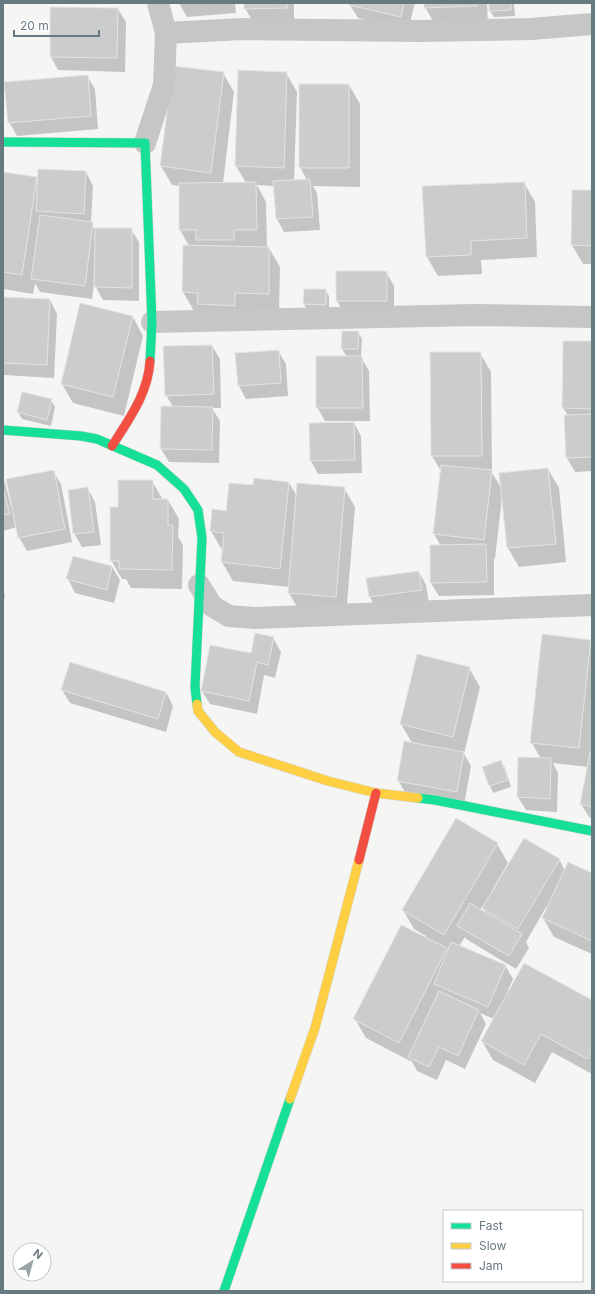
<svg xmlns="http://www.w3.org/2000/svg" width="595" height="1294" font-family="Inter,sans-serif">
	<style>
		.shadow { fill: #0003; fill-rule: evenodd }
		.building { fill: #cbcdcd; stroke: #e4e4e4 }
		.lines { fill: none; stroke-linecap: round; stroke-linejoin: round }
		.fast-casing { stroke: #d0d2d2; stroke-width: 10 }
		.slow-casing { stroke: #d0d2d2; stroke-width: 10 }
		.jam-casing { stroke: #d0d2d2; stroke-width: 10 }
		.street { stroke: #c5c7c7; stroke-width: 22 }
		.fast { stroke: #16e098; stroke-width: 9 }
		.slow { stroke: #ffcf43; stroke-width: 9 }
		.jam { stroke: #f24e42; stroke-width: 9 }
	</style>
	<rect width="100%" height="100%" fill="#f5f5f4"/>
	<path class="shadow" d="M 179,3 L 235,3 L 236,13 L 187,17 Z
		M 245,3 L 294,3 L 294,21 L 253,22 L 245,8 Z
		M 350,3 L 415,3 L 408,30 L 358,18 L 350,5 Z
		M 425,3 L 487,3 L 488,25 L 436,26 L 425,7 Z
		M 490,3 L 514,3 L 515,16 L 494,17 L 490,11 Z
		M 51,8 L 118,9 L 126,22 L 125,72 L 58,70 L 51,57 Z
		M 223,73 L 234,92 L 223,183 L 246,183 L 236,166 L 286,73 L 297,92 L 294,181 L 307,180 L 300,167 L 349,85 L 360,104 L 360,187 L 313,186 L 317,193 L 320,230 L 284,232 L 277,219 L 274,186 L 257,185 L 266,202 L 267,248 L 269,248 L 280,267 L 279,313 L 194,311 L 183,292 L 184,246 L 189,246 L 180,230 L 180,186 L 172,185 L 161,166 Z
		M 87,76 L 95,89 L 98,129 L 17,136 L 9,122 Z
		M 86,172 L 93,186 L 91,223 L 95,229 L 131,229 L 139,242 L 139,301 L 103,300 L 94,284 L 92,299 L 40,292 L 35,283 L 33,294 L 3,289 L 3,173 L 37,178 L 39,182 Z
		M 524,183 L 535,202 L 537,257 L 481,260 L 482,274 L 438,276 L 427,257 L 424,187 Z
		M 592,191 L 592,264 L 583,264 L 572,245 Z
		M 386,272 L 394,286 L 394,314 L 345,314 L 337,301 Z
		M 305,290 L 325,290 L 329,296 L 329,311 L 308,311 L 304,304 Z
		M 3,298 L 50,300 L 57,314 L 54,378 L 4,375 Z
		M 133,317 L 143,336 L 124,416 L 73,403 L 62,384 Z
		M 358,332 L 362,339 L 361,357 L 369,371 L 370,421 L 325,421 L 317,407 L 347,357 L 342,349 Z
		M 564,342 L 592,342 L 592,471 L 575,472 L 567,458 L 565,416 L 568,415 L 563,408 Z
		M 212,346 L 220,359 L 221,408 L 212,408 L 220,421 L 219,463 L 169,462 L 161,449 L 173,407 L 166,395 Z
		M 278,351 L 286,364 L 288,396 L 246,399 L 239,386 L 236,354 Z
		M 480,353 L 491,372 L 492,473 L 502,489 L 548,469 L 559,488 L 566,562 L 519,567 L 508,548 L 502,497 L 495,559 L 494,558 L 494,595 L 439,596 L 431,583 L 441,546 L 434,534 L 441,471 L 432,456 Z
		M 51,400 L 55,407 L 51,426 L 22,419 L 18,412 Z
		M 354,423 L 361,436 L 362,473 L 318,474 L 311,461 Z
		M 53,471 L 61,484 L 72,542 L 27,551 L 19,537 L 17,527 L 3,531 L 3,476 L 11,506 Z
		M 152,481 L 163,500 L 168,500 L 179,519 L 178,537 L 183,545 L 182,589 L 131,588 L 126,579 L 122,579 L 111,560 L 119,508 Z
		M 289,483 L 297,496 L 344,488 L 355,507 L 346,616 L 300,612 L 289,593 L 290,587 L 233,581 L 222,562 L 223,550 L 222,550 L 211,531 L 227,512 L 254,487 Z
		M 88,489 L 95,502 L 101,545 L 82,547 L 74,533 Z
		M 112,567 L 120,580 L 114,603 L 75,593 L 68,579 Z
		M 419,572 L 426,585 L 429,604 L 377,610 L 370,597 Z
		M 3,591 L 5,595 L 3,609 Z
		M 273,638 L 281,652 L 275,678 L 264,675 L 257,714 L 210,704 L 202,691 Z
		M 590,641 L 592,644 L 592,806 L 590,805 L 590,807 L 592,808 L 592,818 L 589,817 L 581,804 L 588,767 L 553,763 L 558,773 L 557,812 L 526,810 L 518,797 L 541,759 L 532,743 Z
		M 469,668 L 480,687 L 464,754 L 471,766 L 464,805 L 406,794 L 398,780 L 412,743 L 401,724 Z
		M 62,690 L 166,692 L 173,706 L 166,732 L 70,703 Z
		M 501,761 L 505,768 L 511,787 L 493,793 L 490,786 L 483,767 Z
		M 497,844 L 508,863 L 491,892 L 493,893 L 559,859 L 565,871 L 592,874 L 592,954 L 554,937 L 543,918 L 548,908 L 546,907 L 526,942 L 529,948 L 516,969 L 466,939 L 465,937 L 459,946 L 505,965 L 513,979 L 508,990 L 510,991 L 592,1001 L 592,1074 L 552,1052 L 535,1083 L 493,1060 L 482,1041 L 494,1019 L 480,1013 L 486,1024 L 465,1069 L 446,1060 L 437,1080 L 417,1071 L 411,1060 L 410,1061 L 366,1038 L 355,1019 L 426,936 L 414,929 L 403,910 ZM 482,906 L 487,915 L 480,910 Z"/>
	<path class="building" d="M 244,3 L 287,3 L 287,8 L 244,9 Z
		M 349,3 L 404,3 L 401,17 L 349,5 Z
		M 424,3 L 477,3 L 477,6 L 424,8 Z
		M 489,3 L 511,3 L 511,10 L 489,11 Z
		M 50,7 L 118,8 L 117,58 L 50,57 Z
		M 173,66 L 224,72 L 211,173 L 160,166 Z
		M 238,70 L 287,72 L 284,168 L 235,166 Z
		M 88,75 L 91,116 L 8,123 L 4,82 Z
		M 299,84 L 349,84 L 349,168 L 299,168 Z
		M 38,169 L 86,171 L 84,214 L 36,211 Z
		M 3,172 L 37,177 L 22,275 L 3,272 Z
		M 310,179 L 313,217 L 276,219 L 273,181 Z
		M 256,182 L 257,230 L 234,230 L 234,240 L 196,240 L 196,230 L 179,230 L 179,183 Z
		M 525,182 L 527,238 L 471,241 L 471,255 L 426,257 L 422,186 Z
		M 572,190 L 592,190 L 592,246 L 571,245 Z
		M 40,215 L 93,222 L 85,286 L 31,279 Z
		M 95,228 L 132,228 L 132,288 L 94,287 Z
		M 183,245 L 269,247 L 269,294 L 235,293 L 235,306 L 197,304 L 198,293 L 182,292 Z
		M 336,271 L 387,271 L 387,301 L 336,301 Z
		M 304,289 L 326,289 L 326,305 L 303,304 Z
		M 3,297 L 50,299 L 47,365 L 3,363 Z
		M 80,303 L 133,316 L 113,397 L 61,384 Z
		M 342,331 L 359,331 L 358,349 L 341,349 Z
		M 563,341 L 592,341 L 592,409 L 562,408 Z
		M 212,345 L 214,394 L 165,396 L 163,346 Z
		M 279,350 L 281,383 L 238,386 L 235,353 Z
		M 430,352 L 481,352 L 482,456 L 431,456 Z
		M 316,356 L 362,356 L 363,408 L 316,408 Z
		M 22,392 L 52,399 L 47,420 L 17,412 Z
		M 161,406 L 213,407 L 212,450 L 160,449 Z
		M 592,414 L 592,457 L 566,458 L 564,415 Z
		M 354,422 L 355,460 L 310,461 L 309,423 Z
		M 441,465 L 492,470 L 484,540 L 433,534 Z
		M 548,468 L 556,544 L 507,548 L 499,473 Z
		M 54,470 L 65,529 L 18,538 L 6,479 Z
		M 254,478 L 289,482 L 280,569 L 221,562 L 224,533 L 210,531 L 212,509 L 226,511 L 229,483 L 253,485 Z
		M 118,480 L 153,480 L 153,499 L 168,499 L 168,525 L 173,525 L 172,570 L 119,569 L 119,561 L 110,561 L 110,507 L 118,507 Z
		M 297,483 L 345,487 L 336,597 L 288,593 Z
		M 88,487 L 94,532 L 73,534 L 68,490 Z
		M 3,488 L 10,514 L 3,515 Z
		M 486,544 L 487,582 L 430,583 L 430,545 Z
		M 73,556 L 112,566 L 107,590 L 66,579 Z
		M 419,571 L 422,590 L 369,597 L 366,578 Z
		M 255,633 L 274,637 L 268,665 L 257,662 L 249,701 L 201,691 L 210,645 L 251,653 Z
		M 542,634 L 591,640 L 579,748 L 530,743 Z
		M 417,654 L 470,667 L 453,737 L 400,724 Z
		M 70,662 L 166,692 L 158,719 L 61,690 Z
		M 404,741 L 464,752 L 457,792 L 397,781 Z
		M 590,752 L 592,753 L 592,807 L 580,804 Z
		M 518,757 L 551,758 L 550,799 L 517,797 Z
		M 501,760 L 508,780 L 489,786 L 482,767 Z
		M 456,818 L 498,843 L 444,935 L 402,910 Z
		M 524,838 L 560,859 L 518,929 L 482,908 Z
		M 568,862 L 592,873 L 592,941 L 542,918 Z
		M 470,903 L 522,934 L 509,956 L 457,926 Z
		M 401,925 L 447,948 L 399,1043 L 353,1019 Z
		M 451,942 L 506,965 L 488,1007 L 434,984 Z
		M 524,963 L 592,1000 L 592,1050 L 587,1059 L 541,1034 L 524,1065 L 481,1041 Z
		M 439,991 L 479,1010 L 458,1056 L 439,1047 L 429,1067 L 408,1057 Z"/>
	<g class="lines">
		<defs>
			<path id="fast" d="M 3,142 L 145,143 L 152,322 L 150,361
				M 3,430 L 81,436 L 97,439 L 157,465 L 184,489 L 198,510 L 202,538 L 195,687 L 197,704
				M 418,798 L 435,800 L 592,831
				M 224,1291 L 290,1099"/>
			<path id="slow" d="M 197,704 L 198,711 L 215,732 L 239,752 L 328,781 L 376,793 L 418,798
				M 290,1099 L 315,1028 L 359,860"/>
			<path id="jam" d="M 112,446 C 129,419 148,394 150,361
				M 359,860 L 376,793"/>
		</defs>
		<use href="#fast" class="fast-casing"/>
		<use href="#slow" class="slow-casing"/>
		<use href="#jam" class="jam-casing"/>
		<path class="street" d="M 166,33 L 242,29 L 421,31 L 531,29 L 592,24
			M 145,143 L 164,85 L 166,33 L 158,3
			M 152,322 L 475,315 L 592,317
			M 199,585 L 212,606 L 229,616 L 255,618 L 592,605"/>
		<use href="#fast" class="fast"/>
		<use href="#slow" class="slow"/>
		<use href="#jam" class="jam"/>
	</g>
	<rect width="595" height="1294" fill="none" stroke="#677981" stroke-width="8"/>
	<rect x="443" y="1210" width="140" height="72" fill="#ffffff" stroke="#c2c9cd"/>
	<rect x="451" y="1223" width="20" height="6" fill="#16e098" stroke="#c2c9cd"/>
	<text x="479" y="1230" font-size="12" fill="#677981">Fast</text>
	<rect x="451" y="1243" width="20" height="6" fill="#ffcf43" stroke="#c2c9cd"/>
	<text x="479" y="1250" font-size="12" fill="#677981">Slow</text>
	<rect x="451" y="1263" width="20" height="6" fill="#f24e42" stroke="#c2c9cd"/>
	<text x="479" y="1270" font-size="12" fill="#677981">Jam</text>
	<g transform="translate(32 1262) rotate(37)"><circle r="19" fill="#ffffff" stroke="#c2c9cd"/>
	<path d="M0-3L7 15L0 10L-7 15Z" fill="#99a4a9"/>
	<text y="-6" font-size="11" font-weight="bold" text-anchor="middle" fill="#677981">N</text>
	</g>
	<path d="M14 30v6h85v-6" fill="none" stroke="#677981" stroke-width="2"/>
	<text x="20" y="30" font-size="12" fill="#677981" stroke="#ffffff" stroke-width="3" paint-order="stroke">20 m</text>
</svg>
